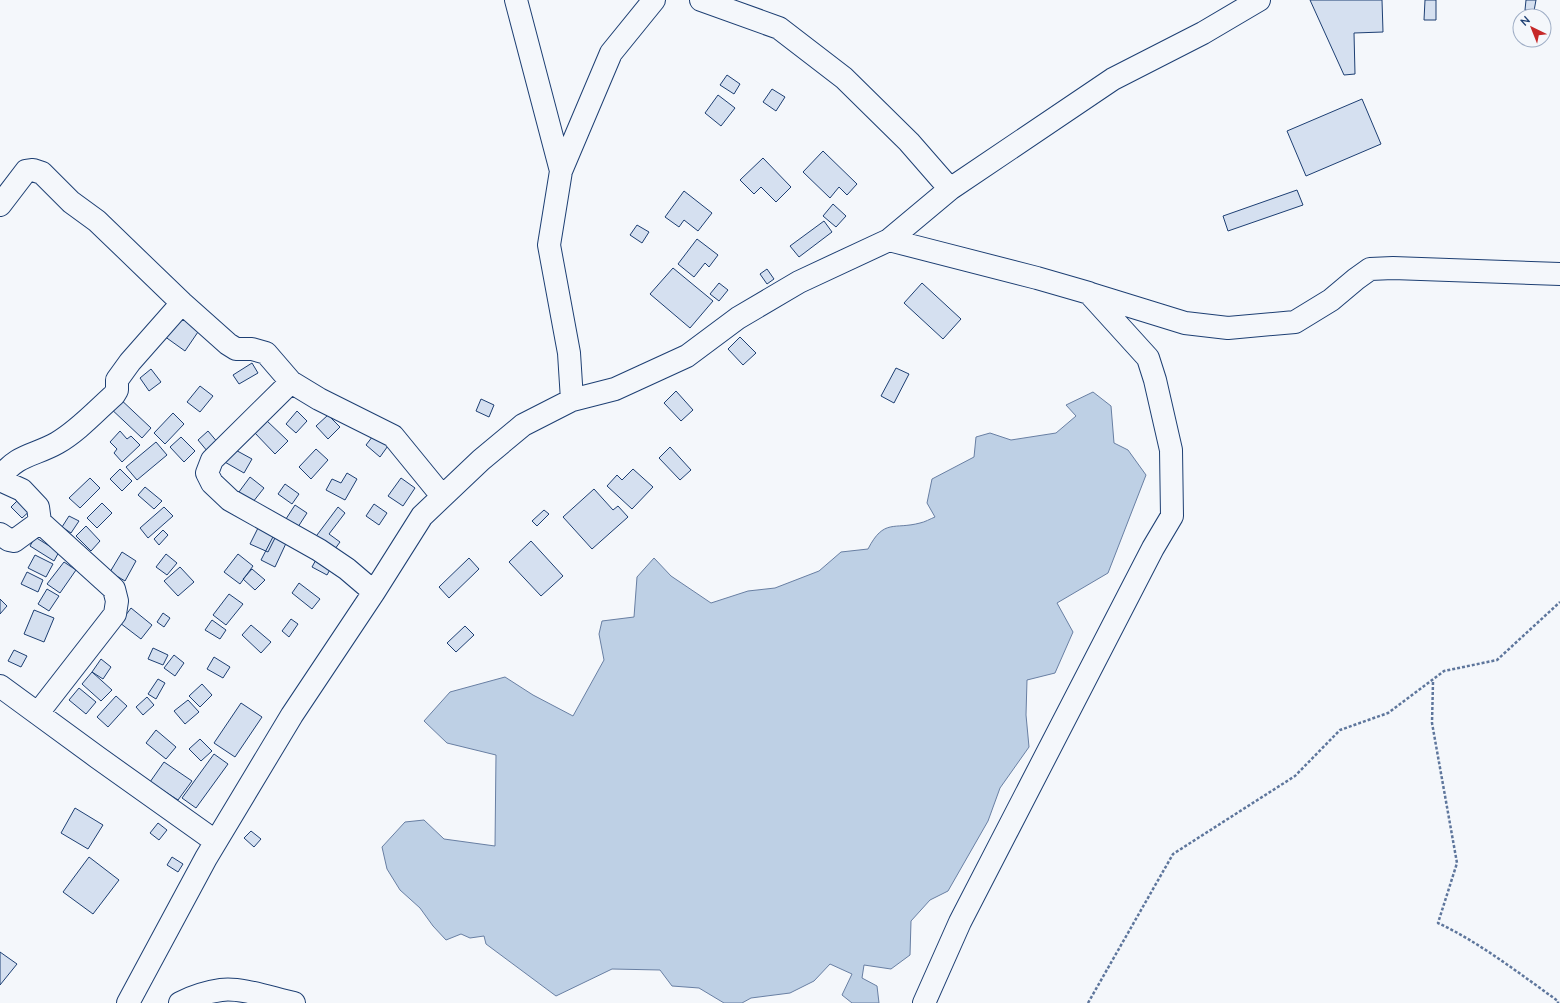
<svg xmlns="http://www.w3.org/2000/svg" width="1560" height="1003" font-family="Mulish,sans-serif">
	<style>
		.water { fill: #bed0e5; stroke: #687fa3 }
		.building { fill: #d5e0f0; stroke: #1d3f73 }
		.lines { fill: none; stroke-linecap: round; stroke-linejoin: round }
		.minor-casing { stroke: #1d3f73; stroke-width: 24 }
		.path { stroke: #5e769c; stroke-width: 2.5; stroke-dasharray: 3 2; stroke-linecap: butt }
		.minor { stroke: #f4f7fb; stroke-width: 22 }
	</style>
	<rect width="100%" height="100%" fill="#f4f7fb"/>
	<path class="water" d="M 1093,392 L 1111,406 L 1114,443 L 1128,450 L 1146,475 L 1108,573 L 1057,603 L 1073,632 L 1055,673 L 1027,680 L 1026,715 L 1029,747 L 1000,788 L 988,821 L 948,891 L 930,900 L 911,921 L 910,955 L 891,969 L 864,965 L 862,978 L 877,986 L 879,1003 L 852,1003 L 842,995 L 852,974 L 830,964 L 814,981 L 790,993 L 751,998 L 742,1003 L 724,1003 L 699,988 L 672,986 L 660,970 L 612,969 L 556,996 L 486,944 L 484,936 L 470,938 L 461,934 L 446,940 L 433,926 L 420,908 L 400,890 L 387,869 L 382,847 L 405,822 L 424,820 L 444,839 L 495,846 L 496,755 L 447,743 L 424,721 L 450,692 L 505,677 L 533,695 L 573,716 L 604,660 L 599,634 L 602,621 L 634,617 L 637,577 L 654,558 L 671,576 L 711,603 L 748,591 L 775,588 L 819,571 L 841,552 L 868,549 C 884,518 894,530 920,523 C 925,522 930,519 935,517 L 927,503 L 932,479 L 974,457 L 976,437 L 990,433 L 1011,440 L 1056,433 L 1076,416 L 1066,405 Z"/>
	<path class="building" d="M 1310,0 L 1382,0 L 1383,32 L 1354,33 L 1355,74 L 1344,75 Z
		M 1425,0 L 1436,0 L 1436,20 L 1424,20 Z
		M 1526,0 L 1536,0 L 1534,11 L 1525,10 Z
		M 727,75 L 740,84 L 734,94 L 720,85 Z
		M 772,89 L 785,97 L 776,111 L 763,102 Z
		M 718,95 L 735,108 L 721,126 L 705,113 Z
		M 1362,99 L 1381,144 L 1306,176 L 1287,131 Z
		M 823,151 L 857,184 L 847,195 L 839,187 L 830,198 L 803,172 Z
		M 763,158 L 791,187 L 776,202 L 761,187 L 754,194 L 740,180 Z
		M 1297,190 L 1303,205 L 1228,231 L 1223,216 Z
		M 684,191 L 712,213 L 698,231 L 684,220 L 679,227 L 665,217 Z
		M 833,204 L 846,216 L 836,227 L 823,216 Z
		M 824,221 L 832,232 L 799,257 L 790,246 Z
		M 637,225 L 649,232 L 642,243 L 630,235 Z
		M 697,239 L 718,255 L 709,267 L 705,263 L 694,277 L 678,264 Z
		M 673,268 L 713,301 L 690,328 L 650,294 Z
		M 767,269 L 774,279 L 767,284 L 760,274 Z
		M 719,283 L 728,290 L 719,301 L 710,294 Z
		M 922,283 L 961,319 L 943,339 L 904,303 Z
		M 179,314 L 200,329 L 185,351 L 164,336 Z
		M 740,337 L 756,353 L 743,365 L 728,349 Z
		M 252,363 L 258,373 L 239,384 L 233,375 Z
		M 896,368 L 909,374 L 894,403 L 881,396 Z
		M 151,369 L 161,382 L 149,391 L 140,378 Z
		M 200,386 L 213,396 L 200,412 L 187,402 Z
		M 676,391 L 693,410 L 681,421 L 664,403 Z
		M 117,396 L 151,428 L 142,438 L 108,406 Z
		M 481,399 L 494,405 L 489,417 L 476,411 Z
		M 297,411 L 307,421 L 296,433 L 286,424 Z
		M 173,413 L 184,424 L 165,444 L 154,433 Z
		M 328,415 L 340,427 L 328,439 L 316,426 Z
		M 266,420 L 288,441 L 275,454 L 254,432 Z
		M 120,431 L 127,439 L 131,436 L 140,445 L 122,462 L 114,453 L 117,449 L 110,442 Z
		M 208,431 L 219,444 L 208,452 L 198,440 Z
		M 376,432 L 390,443 L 380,457 L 366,445 Z
		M 181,437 L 195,451 L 184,462 L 170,447 Z
		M 156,442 L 167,455 L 137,480 L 126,467 Z
		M 230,447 L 252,459 L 244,473 L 223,461 Z
		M 670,447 L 691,470 L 680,480 L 659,458 Z
		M 316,449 L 328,460 L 311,479 L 299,467 Z
		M 120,469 L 132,481 L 122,491 L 110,479 Z
		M 633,469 L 653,487 L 632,509 L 607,486 L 617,475 L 622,480 Z
		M 347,473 L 357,479 L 345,500 L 326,490 L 332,479 L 341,483 Z
		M 250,477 L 264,488 L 249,507 L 236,496 Z
		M 90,478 L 100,488 L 80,508 L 69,498 Z
		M 401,478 L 415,488 L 403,506 L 388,496 Z
		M 285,484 L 299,494 L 292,504 L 278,494 Z
		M 145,487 L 162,501 L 154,509 L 138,495 Z
		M 594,489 L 613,510 L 618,506 L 628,517 L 592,549 L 563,517 Z
		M 22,496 L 33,508 L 22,518 L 11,507 Z
		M 102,503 L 112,513 L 97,528 L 87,518 Z
		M 374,504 L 387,513 L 379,525 L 366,516 Z
		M 295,505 L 307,513 L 296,530 L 284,522 Z
		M 164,507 L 173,516 L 148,538 L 140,528 Z
		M 338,507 L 345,513 L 329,534 L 340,542 L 332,553 L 314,539 Z
		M 544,510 L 549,514 L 537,526 L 532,521 Z
		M 69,516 L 79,521 L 71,533 L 62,527 Z
		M 86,526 L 100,541 L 91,551 L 76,536 Z
		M 259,526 L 277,534 L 268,552 L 250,544 Z
		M 163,530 L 168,535 L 159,545 L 154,539 Z
		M 275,533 L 288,539 L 275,567 L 261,560 Z
		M 35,537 L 59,552 L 54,561 L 30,546 Z
		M 531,541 L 563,576 L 541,596 L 509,562 Z
		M 122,552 L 136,561 L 125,581 L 110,572 Z
		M 166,554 L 177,563 L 167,575 L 156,567 Z
		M 238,554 L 253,566 L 240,584 L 224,572 Z
		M 35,555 L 53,564 L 46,577 L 28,568 Z
		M 318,556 L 333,564 L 327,575 L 312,567 Z
		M 469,558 L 479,569 L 449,598 L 439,587 Z
		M 64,562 L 76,570 L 60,593 L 47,584 Z
		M 180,567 L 194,582 L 178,596 L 164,581 Z
		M 252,569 L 265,580 L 255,590 L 243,579 Z
		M 27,572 L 43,580 L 38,592 L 21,584 Z
		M 299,583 L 320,599 L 312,609 L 292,593 Z
		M 47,589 L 59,596 L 49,611 L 38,604 Z
		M 229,594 L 243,604 L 226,625 L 213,615 Z
		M 0,599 L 7,606 L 0,614 Z
		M 131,608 L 152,625 L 141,639 L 120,623 Z
		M 34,610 L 54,618 L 44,642 L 24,634 Z
		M 163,613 L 170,618 L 164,627 L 157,622 Z
		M 291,619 L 298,624 L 289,637 L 282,631 Z
		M 212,620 L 226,630 L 220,639 L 205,630 Z
		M 251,625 L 271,642 L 261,653 L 242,635 Z
		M 465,626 L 474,635 L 456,652 L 447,643 Z
		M 153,648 L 168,655 L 163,665 L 148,659 Z
		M 14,650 L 27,656 L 21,667 L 8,661 Z
		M 174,655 L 184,663 L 175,676 L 164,668 Z
		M 214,657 L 230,667 L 223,678 L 207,669 Z
		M 101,659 L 111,667 L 103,679 L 92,672 Z
		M 92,672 L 112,690 L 101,701 L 82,684 Z
		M 158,679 L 165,683 L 156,699 L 148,694 Z
		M 202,684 L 212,695 L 200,707 L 189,696 Z
		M 79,688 L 96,702 L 86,714 L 69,700 Z
		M 116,696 L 127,706 L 108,727 L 97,717 Z
		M 147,697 L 154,705 L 143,715 L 136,707 Z
		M 188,700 L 199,712 L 185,724 L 174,711 Z
		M 241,703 L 262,717 L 235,757 L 214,743 Z
		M 156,730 L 176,747 L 166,759 L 146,743 Z
		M 200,739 L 212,751 L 201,761 L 189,749 Z
		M 214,754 L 228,764 L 196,808 L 182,798 Z
		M 164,762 L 192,781 L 178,800 L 150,782 Z
		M 75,808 L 103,825 L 88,849 L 61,833 Z
		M 158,823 L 167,830 L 159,840 L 150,833 Z
		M 251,831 L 261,839 L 254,847 L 244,838 Z
		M 89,857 L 119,880 L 93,914 L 63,892 Z
		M 172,857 L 183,864 L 178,872 L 167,865 Z
		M 0,952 L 17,964 L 0,985 Z"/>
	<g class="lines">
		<defs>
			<path id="minor" d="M 516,0 L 561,171 L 549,245 L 569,353 L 572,400
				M 701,0 L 779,28 L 844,78 L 909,142 L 950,189
				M 561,171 L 611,53 L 654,0
				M 0,205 L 26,171 L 33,170 L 42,173 L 71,202 L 97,221 L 182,303 L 228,344 L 236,349 L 252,349 L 266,353 L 291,382 L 319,399 L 393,436 L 442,496
				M 889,240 L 1037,278 L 1089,293 L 1148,358 L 1155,380 L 1171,450 L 1172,516 L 1153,548 L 960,922 L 924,1003
				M 1091,294 L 1185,323 L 1228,328 L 1295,322 L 1331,300 L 1356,279 L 1370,269 L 1393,268 L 1560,274
				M 291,382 L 212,460 L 207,473 L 212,483 L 230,500 L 319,550 L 347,569 L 374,592
				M 0,478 C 17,454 34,456 57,443 C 78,431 96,411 114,395 L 117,390 L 117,380 L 130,362 L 182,303
				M 0,480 L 22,490 L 38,507 L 40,522 L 114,589 L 117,601 L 115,614 L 38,713
				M 0,534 L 9,540 L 14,541 L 40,522
				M 0,686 L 97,757 L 215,841
				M 128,1003 L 206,858 L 292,715 L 374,592 L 422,516 L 481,460 L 523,425 L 572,400 L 615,389 L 687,356 L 738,318 L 799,282 L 889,240 L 950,189 L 1113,79 L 1203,33 L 1259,0
				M 180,1003 C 192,997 207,992 221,990 C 241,987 274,999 294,1003"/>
		</defs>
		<use href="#minor" class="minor-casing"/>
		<path class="path" d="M 1433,682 L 1432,723 L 1457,863 L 1438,923 C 1479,942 1520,974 1558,1001 L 1558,1003
			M 1088,1003 L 1173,854 L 1295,776 L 1340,730 L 1388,713 L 1444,671 L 1497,660 L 1560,602"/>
		<use href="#minor" class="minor"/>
	</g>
	<g transform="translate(1532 28) rotate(317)"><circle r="19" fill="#f4f7fb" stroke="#9eadc5"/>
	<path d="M0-3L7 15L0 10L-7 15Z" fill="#c62828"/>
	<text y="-6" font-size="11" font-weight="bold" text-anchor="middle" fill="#1d3f73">N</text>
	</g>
</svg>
